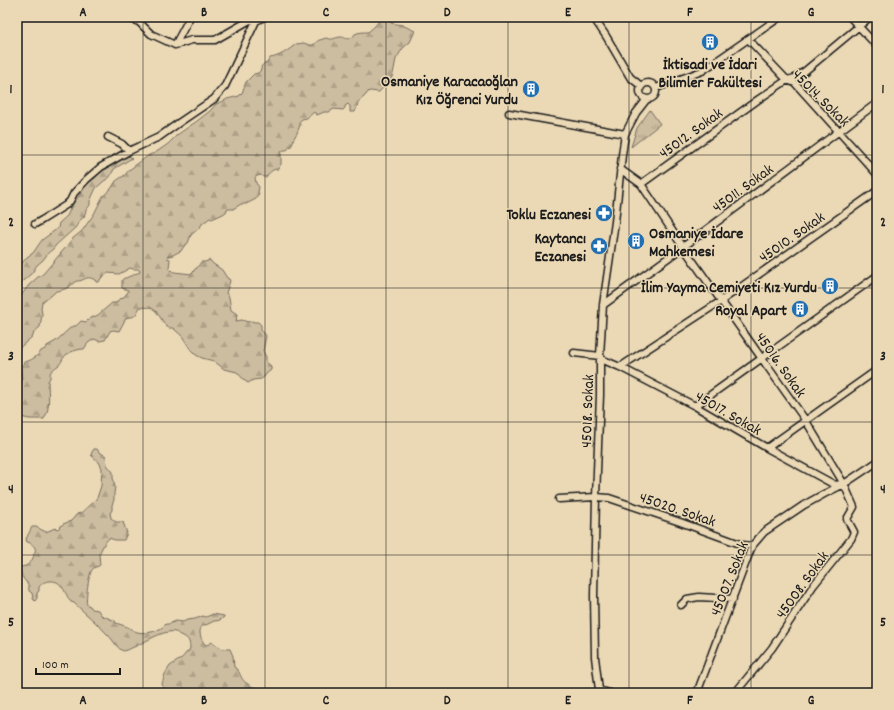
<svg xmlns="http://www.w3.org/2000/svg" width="894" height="710" font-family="Dekko,sans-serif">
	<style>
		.forest { fill: url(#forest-firs); stroke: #746c5e }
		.park { fill: url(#park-tufts); stroke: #746c5e }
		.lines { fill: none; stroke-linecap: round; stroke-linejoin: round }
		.street-casing { stroke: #1c1c1c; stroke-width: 9 }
		.street { stroke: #ebd9b6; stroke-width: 6 }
		.grid { fill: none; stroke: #1c1c1c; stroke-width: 1; stroke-opacity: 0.55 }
		.labels { text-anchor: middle; stroke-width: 3; stroke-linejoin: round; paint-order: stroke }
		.poi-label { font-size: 16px; font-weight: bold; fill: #1c1c1c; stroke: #ebd9b6; text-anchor: end }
		.street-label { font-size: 16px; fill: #1c1c1c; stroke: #ebd9b6 }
		.neatline { fill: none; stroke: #1c1c1c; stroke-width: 1.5 }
		.grid-label { font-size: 13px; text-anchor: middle; font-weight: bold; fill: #1c1c1c }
	</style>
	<defs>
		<pattern id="forest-firs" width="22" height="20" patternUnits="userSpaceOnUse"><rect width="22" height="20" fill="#cdbda0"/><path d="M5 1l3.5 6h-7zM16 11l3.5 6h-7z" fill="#afa289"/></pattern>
		<pattern id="park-tufts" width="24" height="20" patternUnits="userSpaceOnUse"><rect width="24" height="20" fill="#cdbda0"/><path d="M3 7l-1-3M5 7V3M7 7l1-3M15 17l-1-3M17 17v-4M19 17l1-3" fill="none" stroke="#afa289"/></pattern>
	</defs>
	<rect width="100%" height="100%" fill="#ebd9b6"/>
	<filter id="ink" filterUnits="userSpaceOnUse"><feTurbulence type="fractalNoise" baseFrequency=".025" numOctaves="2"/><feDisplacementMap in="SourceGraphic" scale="8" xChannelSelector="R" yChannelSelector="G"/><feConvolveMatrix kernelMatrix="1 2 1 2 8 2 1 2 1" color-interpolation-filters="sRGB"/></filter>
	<g filter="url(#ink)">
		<path class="forest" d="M 385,17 L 396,17 L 392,20 L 391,23 L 402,25 L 415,31 L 410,42 L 403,48 L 396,59 L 393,74 L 391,79 L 379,92 C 375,92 373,91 369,91 L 364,97 L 359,101 L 355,112 L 350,112 L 350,106 L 348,104 L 345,106 L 345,108 L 343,110 L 334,109 L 329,112 L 324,112 L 317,115 L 314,112 L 307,118 L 302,119 L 299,122 L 300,125 L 297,133 L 294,138 L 292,145 L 287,150 L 284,150 L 281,152 L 281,164 L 278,169 C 272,169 269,173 266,177 L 263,177 L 261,175 L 257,176 L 255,178 L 256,183 L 259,187 L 258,192 L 259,194 L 256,199 L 246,204 L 241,204 L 233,209 L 227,209 L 226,212 L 223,214 L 212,219 L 210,218 L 203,223 L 199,228 L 191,235 L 188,243 L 184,246 L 181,251 C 175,253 174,256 168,256 L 167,258 L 170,259 L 169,269 L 174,272 L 192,274 L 195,269 L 197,268 L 201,262 L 205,262 L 210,260 L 212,263 L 222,270 L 227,278 L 229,279 L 230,281 L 226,293 L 229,297 L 231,310 L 237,314 L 236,321 L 242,320 L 248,322 L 252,321 L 254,322 L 258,322 L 261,325 L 261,330 L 265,334 L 266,336 L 263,351 L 266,357 L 266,362 L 271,366 L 271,370 L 266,374 L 264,377 L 261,379 L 253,380 L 248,383 L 245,381 L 237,372 L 224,369 L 214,361 L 202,358 L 196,355 L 191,350 L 182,336 L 173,328 L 169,328 L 166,326 L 156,311 L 150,307 C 146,308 143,307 140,307 C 137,312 136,318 129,317 L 126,318 L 119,331 L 113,330 L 110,331 L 105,340 L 99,341 L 94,339 L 88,343 L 84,349 C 78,349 68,352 64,357 C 62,360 61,363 59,365 C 54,369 49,370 50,378 L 48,381 C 48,393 51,408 44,419 L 29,419 L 17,416 L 17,388 L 22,380 L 21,368 L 24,362 C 31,361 38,356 41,351 L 45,349 L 47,346 L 56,341 L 69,329 L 73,326 L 76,326 L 81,321 L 86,322 L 89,319 L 98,315 L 112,303 L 116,303 L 120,298 L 122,299 L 128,292 L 128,290 L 122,288 L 122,280 L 124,278 L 126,278 L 130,276 L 132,276 L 135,274 L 140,272 L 140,271 L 138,269 L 133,269 L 130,268 L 119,274 L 108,273 L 101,278 L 99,282 L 96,282 L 95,280 C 86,274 84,282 76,281 C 69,287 66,290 56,291 C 52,296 47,298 42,302 L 41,308 L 42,314 L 40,327 L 34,332 L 33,336 L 17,350 L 17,305 L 20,297 L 29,285 L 38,277 L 43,274 L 67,246 L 71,240 L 82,231 L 94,214 L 103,196 L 111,189 L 116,181 L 125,175 L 129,170 L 149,155 L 155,153 L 168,144 L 177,135 L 197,121 L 210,111 L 216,104 L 224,101 L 227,99 L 239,96 L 242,93 L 246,82 L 254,74 L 258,73 L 261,70 C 261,65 263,64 267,63 L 270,58 C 279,57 289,50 296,44 L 304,43 L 309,45 L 313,45 L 319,40 L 320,40 L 326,38 C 333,41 335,37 341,37 C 345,37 346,40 350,38 C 355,37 352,37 355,34 C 359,32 363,32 368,32 L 374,27 L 379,21 L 382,20 Z
			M 129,156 L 132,158 C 126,162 120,165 114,169 L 111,175 L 109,178 L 104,181 L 96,188 L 90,201 L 90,205 L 86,210 L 84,217 L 80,220 L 76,227 L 56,245 L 53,249 L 48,253 L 43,260 L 37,265 L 32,273 L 17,286 L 17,269 L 27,257 L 33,253 L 42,240 L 58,228 L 59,223 L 67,216 L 72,205 L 79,196 L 85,185 L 96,177 L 101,170 L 106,167 L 109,166 L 122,158 Z
			M 94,449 L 97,449 L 99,452 L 106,456 L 107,465 L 113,472 L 113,478 L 115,487 L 114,493 L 114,500 L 112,505 L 112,510 L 110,513 L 111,518 L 116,522 L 123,522 L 127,533 L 124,540 L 115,540 L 109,538 L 104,544 L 99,554 L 100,565 C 98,567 93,567 92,570 C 89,573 85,600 87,605 L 90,606 L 92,609 L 98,610 L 101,615 L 115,621 L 116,623 C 119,624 122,625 125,626 C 129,627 133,631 137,632 C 147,634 159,632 166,624 L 169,624 L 176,621 L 183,622 L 187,620 L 195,619 L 203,616 L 206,617 L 213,614 L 224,616 L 224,617 C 221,620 218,621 214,621 C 212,622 210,623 208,624 C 202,626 200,626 200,633 C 201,639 202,641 206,645 L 209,644 L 212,642 L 223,649 L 230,649 L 233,656 L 234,667 C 240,670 240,678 245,682 C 250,686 258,690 263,691 L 264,693 L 165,693 L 162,684 L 165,674 L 170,666 L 182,658 L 186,653 L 189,651 L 190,648 C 190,640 187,637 180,635 C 178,634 177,632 175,632 C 163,629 141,645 129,649 C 129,649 124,651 124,651 C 119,651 113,640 109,636 C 98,624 86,614 74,603 L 71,602 C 64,593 63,580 50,581 C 45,581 42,583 39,587 L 39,591 L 37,593 L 37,598 L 35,601 L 33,599 L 32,593 L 29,591 C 29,585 26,582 23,578 C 21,575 21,571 20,567 C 28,567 33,561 34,554 C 35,553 36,549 35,548 C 34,545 29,542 27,542 L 26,539 L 32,527 L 36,527 L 46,532 L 55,528 L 58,529 L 63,524 L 71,521 L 77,514 L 81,513 L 97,498 L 101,486 L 102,468 L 99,462 L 91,455 L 92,452 Z"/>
		<path class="park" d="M 650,110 L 660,124 L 631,147 L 637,128 Z"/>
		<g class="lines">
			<defs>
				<path id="street" d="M 127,17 L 139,22 L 151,34 L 175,45 L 192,40 L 215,40 L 250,20 L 256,21 L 264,17
					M 593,17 L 606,36 L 630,77 L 641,86
					M 850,17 L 877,46
					M 748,39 L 787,80 L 795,83 L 877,174
					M 175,45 L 190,17
					M640 91a8 8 0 1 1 16 0a8 8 0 1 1-16 0Z
					M 656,88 L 702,71 L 780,17
					M 509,113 L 625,134
					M 108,137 L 122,144 L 129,151
					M 620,169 L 641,184 L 683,247 L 806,421 L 844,484 L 854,507 L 847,519 L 854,532 L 851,539 L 813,586 L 772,648 L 735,693
					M 641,184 L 759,99 L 787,80 L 795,78 L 805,71 L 870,17
					M 35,224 L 42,220 L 66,205 L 70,201 L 74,193 L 87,179 L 101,167 L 129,151 L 159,137 L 180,122 L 214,99 L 225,86 L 256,21
					M 603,305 L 683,247 L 877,103
					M 574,353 L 600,356
					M 601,359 L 620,367 L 695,406 L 767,448 L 835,485 L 841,484
					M 620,367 L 721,301 L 877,191
					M 695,406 L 877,276
					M 767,448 L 877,370
					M 559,499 L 596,497 L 609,498 L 680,522 L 743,545 L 752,546
					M 681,605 L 687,599 L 699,597 L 733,599
					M 599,690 L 610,693
					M 598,693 L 599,690 L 595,657 L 594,596 L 596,497 L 600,395 L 600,356 L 603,305 L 615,222 L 622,155 L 625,134 L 636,113 L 647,99
					M 697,693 L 752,546 L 764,532 L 804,505 L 824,494 L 844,484 L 877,462"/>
			</defs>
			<use href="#street" class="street-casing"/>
			<use href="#street" class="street"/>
		</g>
	</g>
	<path class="grid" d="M 143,17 L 143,693M 265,17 L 265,693M 386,17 L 386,693M 508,17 L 508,693M 629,17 L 629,693M 751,17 L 751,693M 17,155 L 877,155M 17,288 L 877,288M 17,422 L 877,422M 17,555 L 877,555"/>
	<defs>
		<symbol id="building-disc" viewBox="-11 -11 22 22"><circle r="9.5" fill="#1f6fb2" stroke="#ebd9b6"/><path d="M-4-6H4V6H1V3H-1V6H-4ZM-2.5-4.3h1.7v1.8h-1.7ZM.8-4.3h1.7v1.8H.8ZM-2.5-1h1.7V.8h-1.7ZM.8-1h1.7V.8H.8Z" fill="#fff"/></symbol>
		<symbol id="pharmacy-disc" viewBox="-11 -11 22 22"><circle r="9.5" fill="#1f6fb2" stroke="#ebd9b6"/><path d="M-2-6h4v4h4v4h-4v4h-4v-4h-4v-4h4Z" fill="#fff"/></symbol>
	</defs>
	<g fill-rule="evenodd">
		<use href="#building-disc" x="700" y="32" width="20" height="20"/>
		<use href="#building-disc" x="521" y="79" width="20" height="20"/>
		<use href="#pharmacy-disc" x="594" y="203" width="20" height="20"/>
		<use href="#building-disc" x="626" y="231" width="20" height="20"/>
		<use href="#pharmacy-disc" x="589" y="236" width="20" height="20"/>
		<use href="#building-disc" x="820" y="276" width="20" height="20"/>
		<use href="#building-disc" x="790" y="299" width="20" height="20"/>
	</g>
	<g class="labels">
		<g class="poi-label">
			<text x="710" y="69" text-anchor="middle">İktisadi ve İdari<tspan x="710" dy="18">Bilimler Fakültesi</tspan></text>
			<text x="518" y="86">Osmaniye Karacaoğlan<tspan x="518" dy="18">Kız Öğrenci Yurdu</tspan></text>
			<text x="591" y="219">Toklu Eczanesi</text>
			<text x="649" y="238" text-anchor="start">Osmaniye İdare<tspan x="649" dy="18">Mahkemesi</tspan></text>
			<text x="586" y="243">Kaytancı<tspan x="586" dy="18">Eczanesi</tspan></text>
			<text x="817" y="292">İlim Yayma Cemiyeti Kız Yurdu</text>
			<text x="787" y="315">Royal Apart</text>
		</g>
		<g class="street-label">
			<text transform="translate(822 97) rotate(45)" y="6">45014. Sokak</text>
			<text transform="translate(690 132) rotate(-36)" y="6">45012. Sokak</text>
			<text transform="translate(742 187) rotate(-36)" y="6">45011. Sokak</text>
			<text transform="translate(791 236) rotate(-35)" y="6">45010. Sokak</text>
			<text transform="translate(782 364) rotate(55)" y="6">45016. Sokak</text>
			<text transform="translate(586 411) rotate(-88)" y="6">45018. Sokak</text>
			<text transform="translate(729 412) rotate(30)" y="6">45017. Sokak</text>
			<text transform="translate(678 508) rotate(19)" y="6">45020. Sokak</text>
			<text transform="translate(728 578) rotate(-68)" y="6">45007. Sokak</text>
			<text transform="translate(801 584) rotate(-54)" y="6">45008. Sokak</text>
		</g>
	</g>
	<rect width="894" height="710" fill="none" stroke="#ebd9b6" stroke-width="44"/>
	<path d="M36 668v6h84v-6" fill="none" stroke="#1c1c1c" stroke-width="2"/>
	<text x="42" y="668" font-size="12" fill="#1c1c1c" stroke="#ebd9b6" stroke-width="3" paint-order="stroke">100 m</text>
	<rect x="22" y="22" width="850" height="666" class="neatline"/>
	<g class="grid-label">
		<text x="83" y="16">A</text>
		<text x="204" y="16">B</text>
		<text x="326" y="16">C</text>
		<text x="447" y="16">D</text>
		<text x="568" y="16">E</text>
		<text x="690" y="16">F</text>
		<text x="811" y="16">G</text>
		<text x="11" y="93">1</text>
		<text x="883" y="93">1</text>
		<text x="11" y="226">2</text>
		<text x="883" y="226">2</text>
		<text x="11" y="360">3</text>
		<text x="883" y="360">3</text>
		<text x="11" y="493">4</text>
		<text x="883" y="493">4</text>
		<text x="11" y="626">5</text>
		<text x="883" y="626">5</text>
		<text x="83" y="704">A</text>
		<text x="204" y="704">B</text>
		<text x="326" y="704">C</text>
		<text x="447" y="704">D</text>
		<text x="568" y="704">E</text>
		<text x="690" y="704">F</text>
		<text x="811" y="704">G</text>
	</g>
</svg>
